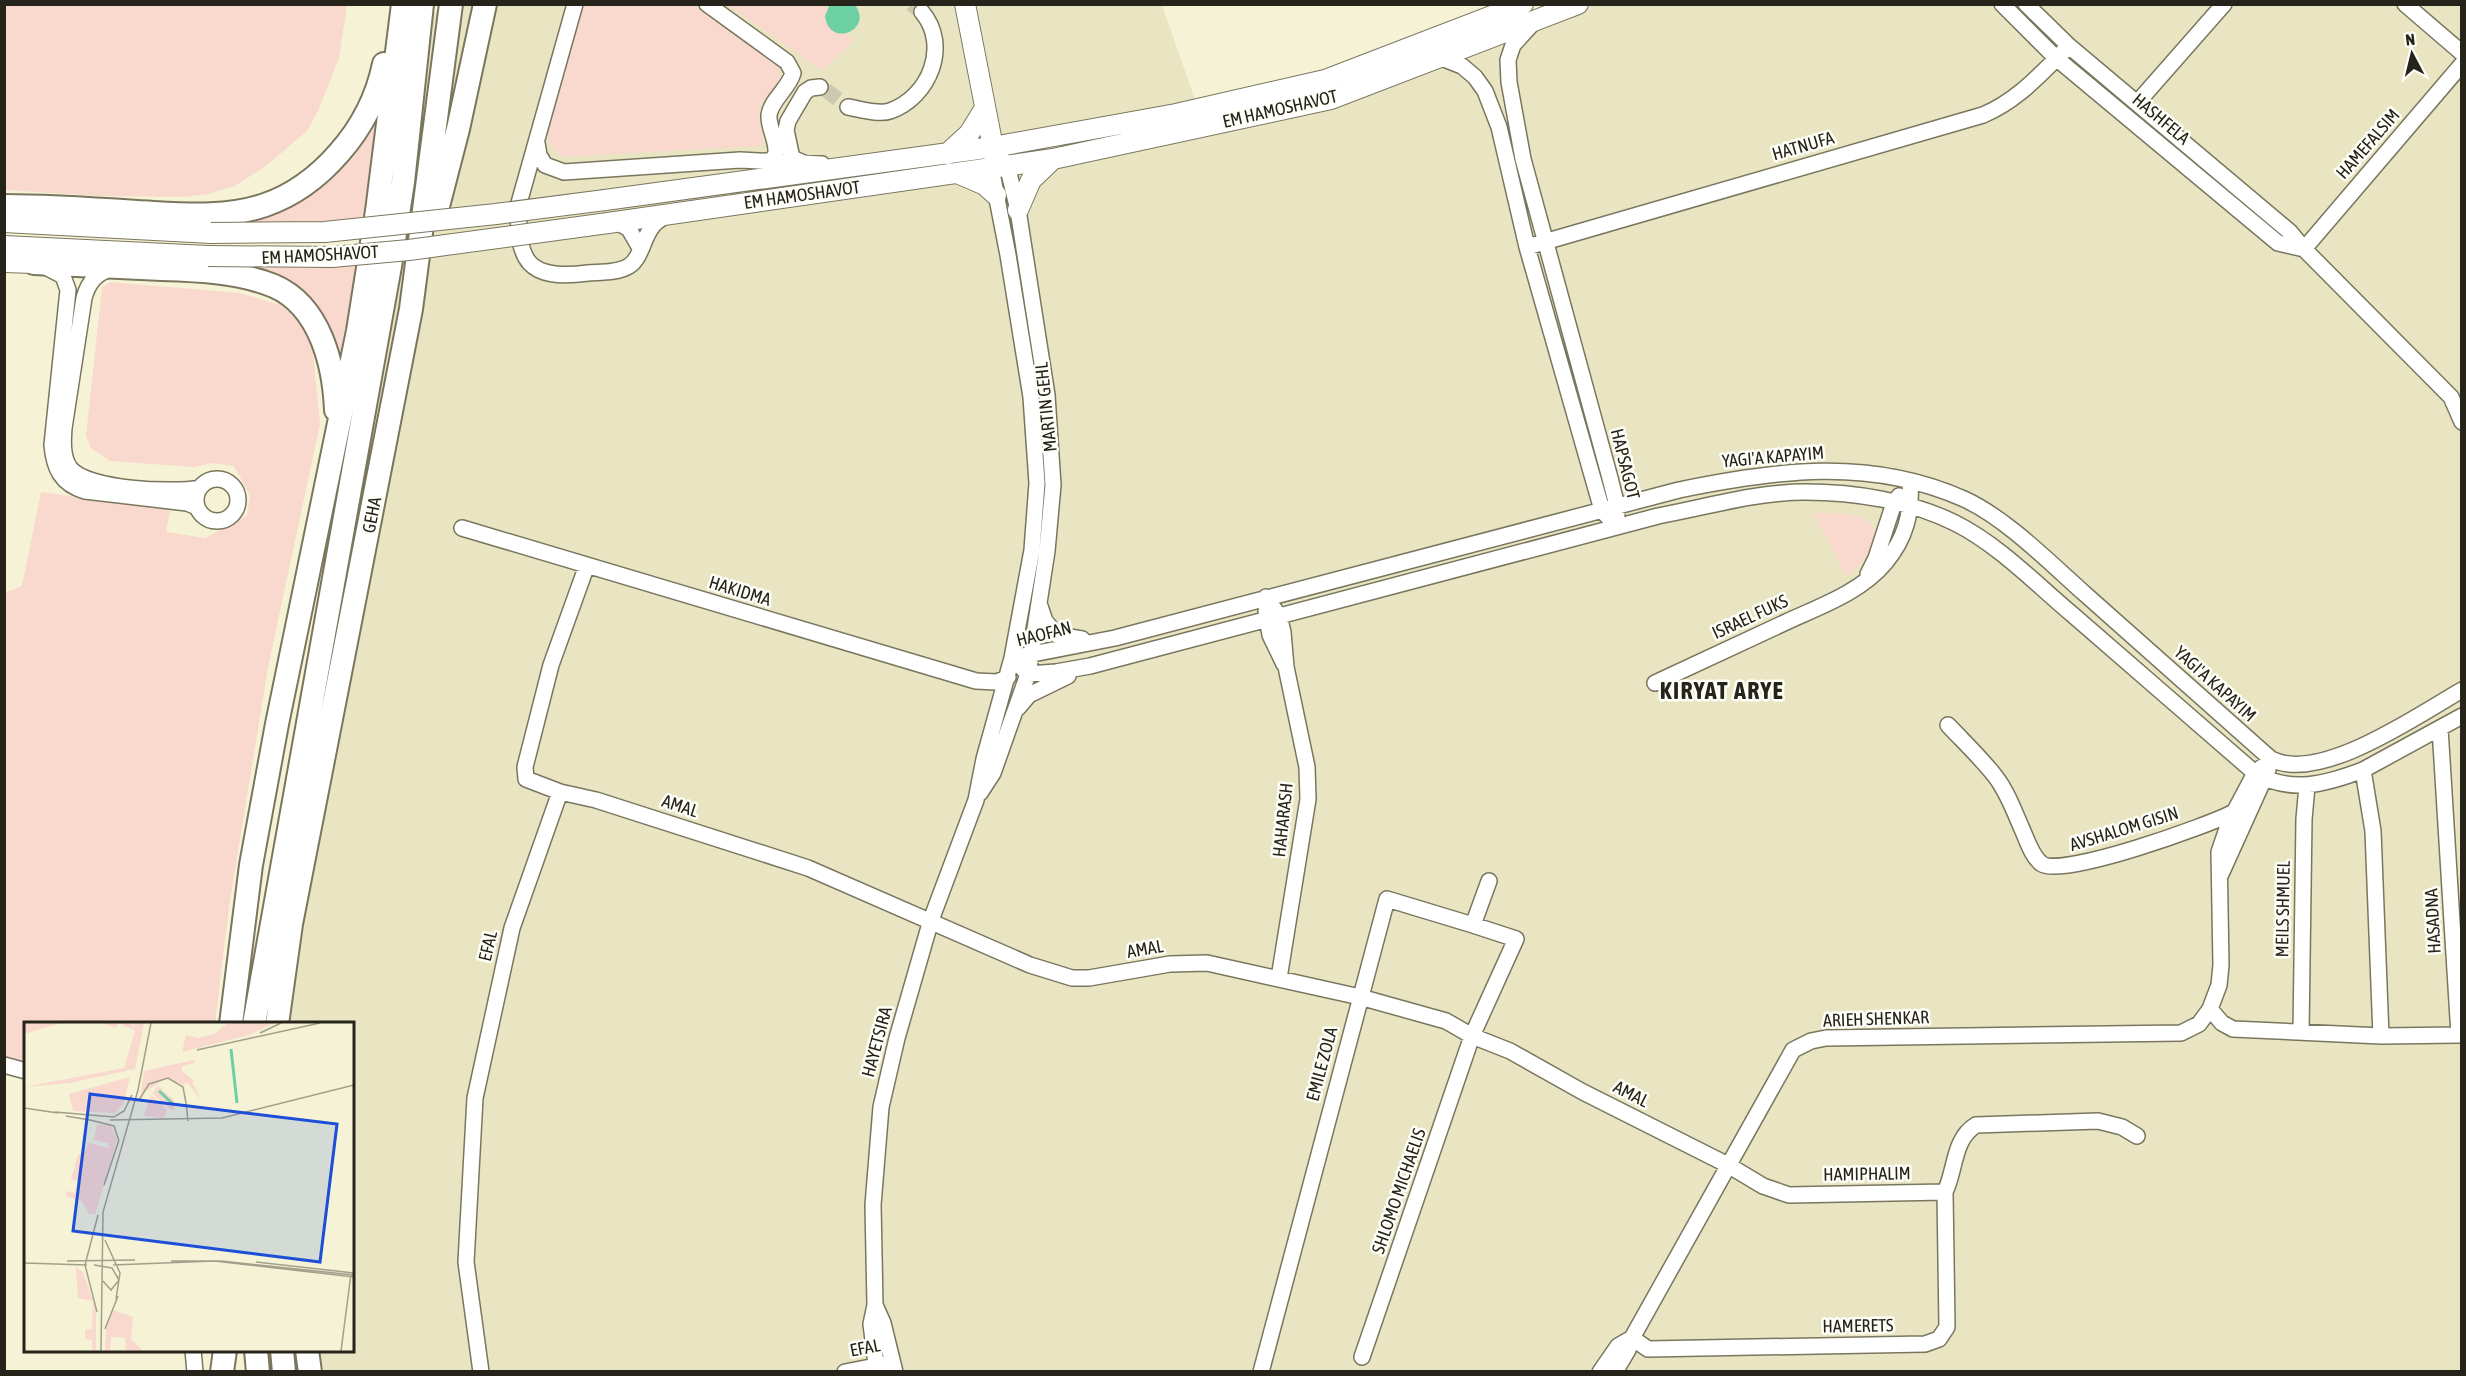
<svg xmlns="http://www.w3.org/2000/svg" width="2466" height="1376" font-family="'Asap Condensed',sans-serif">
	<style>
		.built { fill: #e9e5c2 }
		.green { fill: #f9d8cd }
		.water { fill: #6dd0a5 }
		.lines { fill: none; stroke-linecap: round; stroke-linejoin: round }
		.minor-tunnel { stroke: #ccc9b0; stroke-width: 15; stroke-dasharray: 15 8; stroke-linecap: butt }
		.minor-casing { stroke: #7a765e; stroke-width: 18 }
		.major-casing { stroke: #7a765e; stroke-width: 22 }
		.highway-casing { stroke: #7a765e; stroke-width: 26 }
		.minor { stroke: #fff; stroke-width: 15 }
		.major { stroke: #fff; stroke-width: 20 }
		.highway { stroke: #fff; stroke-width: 22 }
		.major-bridge-casing { stroke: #7a765e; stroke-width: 22; stroke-linecap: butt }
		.major-bridge { stroke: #fff; stroke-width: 20 }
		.labels { text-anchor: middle; stroke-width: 5; stroke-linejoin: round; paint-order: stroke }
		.street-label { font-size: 18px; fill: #26241a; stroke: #fefef8 }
		.district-label { font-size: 24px; font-weight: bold; letter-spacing: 1.5px; fill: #26241a; stroke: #fefef8 }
		.inset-river { fill: none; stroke: #6dd0a5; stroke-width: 3 }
		.inset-road { fill: none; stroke: #a2a08b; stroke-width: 1.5 }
		.view { fill: #1d4ed8; fill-opacity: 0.15; stroke: #1d4ed8; stroke-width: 3 }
		.inset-edge { fill: none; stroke: #26241a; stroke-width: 3 }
	</style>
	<rect width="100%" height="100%" fill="#f5f2d6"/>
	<path class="built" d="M 440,5 L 1162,5 L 1200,114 L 1332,89 L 1551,5 L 2461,5 L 2461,1371 L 273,1372 L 271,1351 L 352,1350 L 352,1024 L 279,1023 L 417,136 L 430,21 Z"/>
	<path class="green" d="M 4,5 L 5,4 L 347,5 L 339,58 L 318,111 L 307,131 L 267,165 L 235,186 L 208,194 L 182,197 L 100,196 L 5,190 Z
		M 583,5 L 693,5 L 779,67 L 781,78 L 758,108 L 763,142 L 760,146 L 560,157 L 551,145 L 548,133 Z
		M 728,5 L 823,5 L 853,41 L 822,71 Z
		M 377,121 L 365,224 L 235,228 L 200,218 L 332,176 L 356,152 Z
		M 229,262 L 291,266 L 357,265 L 343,377 L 324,328 Z
		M 110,282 L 239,293 L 281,305 L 300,321 L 312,343 L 320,424 L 268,667 L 229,907 L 215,1023 L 26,1024 L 25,1066 L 5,1062 L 5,593 L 22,586 L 41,492 L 170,510 L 166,532 L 205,538 L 247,516 L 250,496 L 234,466 L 212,463 L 194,467 L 110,461 L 91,448 L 86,436 L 102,288 Z
		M 1813,513 C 1828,513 1845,513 1860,517 C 1893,529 1863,565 1847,577 Z"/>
	<path class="water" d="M 830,4 L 855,5 C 874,30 829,49 825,16 Z"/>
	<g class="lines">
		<path class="minor-tunnel" d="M 911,4 L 922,12
			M 826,90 L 848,107"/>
		<defs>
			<path id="minor" d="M 575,4 L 519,203 C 516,261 527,281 588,273 C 600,272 618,273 629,266 C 641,259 643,238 652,227 C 655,222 661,219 666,215
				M 707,4 L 787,62 L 793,73 C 789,88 771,100 769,115 C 768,127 777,140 776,153 L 773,159 L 766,162
				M 2002,4 L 2056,58 L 2278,243 L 2304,249
				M 2026,4 L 2069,46 L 2290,232 L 2304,249 L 2451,397 L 2462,422
				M 2405,4 L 2462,53
				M 1534,22 L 1513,45 L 1508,60 L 1509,82 L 1523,159 L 1610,478 L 1617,506 L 1617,515
				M 1439,57 L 1462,66 L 1475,77 L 1485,91 L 1499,127 L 1527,247 L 1602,510 L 1608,517
				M 2137,103 L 2224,4
				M 848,107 C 860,109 879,115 890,111 C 930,97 950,45 922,12
				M 537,143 L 539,155 L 545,165 L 564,172 L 740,160 L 822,164
				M 806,164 L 792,158 L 786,130 L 788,121 L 805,92 L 811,88 L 820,87
				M 617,222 L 629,229 L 640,248
				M 1527,247 L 1983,115 C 2019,100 2042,72 2069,46
				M 2304,249 L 2462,64
				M 46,267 L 63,276 L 68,290 L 52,445 C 54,468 61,484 85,491 L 187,503 L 197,507
				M 112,269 C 96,272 88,283 84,298 L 64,428 C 63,441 62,457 70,468 C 87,490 173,493 200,488
				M196 500a21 21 0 1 1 42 0a21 21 0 1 1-42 0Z
				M 462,528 L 976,681 L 997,682 L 1008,677
				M 587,565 L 551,665 L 525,767 L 526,779 L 560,792 L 596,800 L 808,868 L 1030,965 L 1072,978 L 1089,978 L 1170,964 L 1207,963 L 1360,997 L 1446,1021 L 1472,1036 L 1510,1051 L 1583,1092 L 1728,1165 L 1763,1186 L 1789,1195 L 1945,1192
				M 1868,574 L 1876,558 L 1894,503 L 1899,496
				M 1266,597 L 1279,616 L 1283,632 L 1286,667 L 1307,767 L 1308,799 L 1279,978
				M 1040,606 L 1045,621 L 1057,635 L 1082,639
				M 1266,611 L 1270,635 L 1284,664
				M 1012,658 L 1028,674 L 1056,672 L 1090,666 L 1658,516 C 1706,507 1757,492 1805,492 C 1855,492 1911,501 1955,523 C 1999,545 2036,584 2073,615 C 2134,668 2194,720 2255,773 C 2291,794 2326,784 2363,770 L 2462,716
				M 1012,658 L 1115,638 L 1679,490 C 1776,470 1870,457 1964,499 C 2006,518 2050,563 2085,594 C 2147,649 2209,704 2271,759 C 2320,784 2418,715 2462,690
				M 1655,683 C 1698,663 1741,643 1784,623 C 1818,607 1860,593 1885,563 C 1906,538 1912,513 1910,482
				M 1018,708 L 1029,695 L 1068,676
				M 1948,725 C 1964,742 1981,758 1995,776 C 2007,791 2014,811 2022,829 C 2027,840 2032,857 2042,864 C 2062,878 2210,825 2234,812
				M 2363,770 L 2373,831 L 2381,1036
				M 980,793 L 993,773 L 1028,674 L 1047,551 L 1053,485 L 1047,395 L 1018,210 L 1007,165 L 1002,159
				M 2221,874 L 2268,770
				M 2210,1009 L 2222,1023 L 2233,1029 L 2381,1036 L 2459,1035 L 2440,728
				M 2301,1032 L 2304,819 L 2307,786
				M 4,1065 L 26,1071
				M 875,1305 L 883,1323 L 895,1372
				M 1632,1338 L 1648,1349 L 1925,1344 L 1939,1339 L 1947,1327 L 1945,1192 C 1956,1169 1953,1139 1976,1125 L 2098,1121 L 2122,1127 L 2137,1136
				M 193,1350 L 195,1372
				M 1362,1357 L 1472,1036 L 1516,939 L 1473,925
				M 481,1372 L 466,1262 L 475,1098 L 512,928 L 560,792
				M 845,1372 L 886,1364
				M 877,1372 L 871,1324 L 875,1305 L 873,1205 L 881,1107 L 897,1038 L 931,920 L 976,800 L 984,759 L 1012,658 L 1032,550 L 1037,483 L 1031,397 L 1008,255 L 991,168 L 992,159
				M 1261,1372 L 1387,899 L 1473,925 L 1489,881
				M 1600,1372 L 1618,1346 L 1632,1338
				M 1615,1372 L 1628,1350 L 1632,1338 L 1793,1050 L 1811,1041 L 1826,1038 L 2181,1033 L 2199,1024 L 2210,1009 L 2219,985 L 2221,965 L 2219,852 L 2230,820 L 2255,773 L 2262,767"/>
			<path id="major" d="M 965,4 L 993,147
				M 947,154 L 969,134 L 985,108
				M 957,173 L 985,185 L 996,195
				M 605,200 L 993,147 L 1176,114 L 1325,80 L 1523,4
				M 1018,210 L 1031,180 L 1053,159
				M 4,222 L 211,233
				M 608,223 L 1053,159 L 1331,99 L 1578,4
				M 4,246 L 208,256
				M 4,262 L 34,263"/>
			<path id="highway" d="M 4,206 C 49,206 93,209 137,212 C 179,214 225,219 265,205 C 294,195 319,176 339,153 C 362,127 377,98 384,64
				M 436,214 L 458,129 L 485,4
				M 34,263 C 77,265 119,267 162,269 C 198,270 240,272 274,286 C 320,306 334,364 336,410
				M 231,1024 L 251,865 L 277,724 L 358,331 L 377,211 L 403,4
				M 254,1024 L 390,266 L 403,182 L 422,4
				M 277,1024 L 291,924 L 411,309 L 451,4
				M 256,1350 L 258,1372
				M 282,1350 L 284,1372
				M 307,1350 L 310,1372
				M 222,1372 L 225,1350"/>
		</defs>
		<use href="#minor" class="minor-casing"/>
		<use href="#major" class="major-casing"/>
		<use href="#highway" class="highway-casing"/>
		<use href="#minor" class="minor"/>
		<use href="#major" class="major"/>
		<use href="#highway" class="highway"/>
		<defs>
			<path id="major-bridge" d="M 211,233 L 325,232 L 496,214 L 605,200
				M 208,256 L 332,257 L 409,250 L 608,223"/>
		</defs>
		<use href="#major-bridge" class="major-bridge-casing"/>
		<use href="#major-bridge" class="major-bridge"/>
	</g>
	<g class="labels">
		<g class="street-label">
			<text transform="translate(1280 109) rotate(-13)" y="6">EM HAMOSHAVOT</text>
			<text transform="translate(2161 119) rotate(40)" y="6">HASHFELA</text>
			<text transform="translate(2368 144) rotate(-49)" y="6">HAMEFALSIM</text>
			<text transform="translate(1803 146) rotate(-16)" y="6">HATNUFA</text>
			<text transform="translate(802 195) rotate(-8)" y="6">EM HAMOSHAVOT</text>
			<text transform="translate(320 255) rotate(-3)" y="6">EM HAMOSHAVOT</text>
			<text transform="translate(1046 407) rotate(-96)" y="6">MARTIN GEHL</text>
			<text transform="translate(1773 457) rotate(-5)" y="6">YAGI'A KAPAYIM</text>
			<text transform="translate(1625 464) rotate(76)" y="6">HAPSAGOT</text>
			<text transform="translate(372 515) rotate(-79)" y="6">GEHA</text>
			<text transform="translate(740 591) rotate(17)" y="6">HAKIDMA</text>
			<text transform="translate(1750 617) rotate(-25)" y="6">ISRAEL FUKS</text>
			<text transform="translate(1044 634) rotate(-14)" y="6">HAOFAN</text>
			<text transform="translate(2215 684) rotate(42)" y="6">YAGI'A KAPAYIM</text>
			<text transform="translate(680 806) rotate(18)" y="6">AMAL</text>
			<text transform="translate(1283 820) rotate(-84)" y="6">HAHARASH</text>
			<text transform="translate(2124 829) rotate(-17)" y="6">AVSHALOM GISIN</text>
			<text transform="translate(2283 909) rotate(-89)" y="6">MEILS SHMUEL</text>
			<text transform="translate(2433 921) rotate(-93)" y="6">HASADNA</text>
			<text transform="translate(488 946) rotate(-77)" y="6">EFAL</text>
			<text transform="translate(1145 949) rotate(-10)" y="6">AMAL</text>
			<text transform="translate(1876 1019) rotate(-2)" y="6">ARIEH SHENKAR</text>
			<text transform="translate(877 1042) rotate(-75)" y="6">HAYETSIRA</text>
			<text transform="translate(1322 1064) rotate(-75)" y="6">EMILE ZOLA</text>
			<text transform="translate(1631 1094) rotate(27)" y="6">AMAL</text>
			<text transform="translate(1867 1174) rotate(-1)" y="6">HAMIPHALIM</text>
			<text transform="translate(1399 1191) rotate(-71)" y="6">SHLOMO MICHAELIS</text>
			<text transform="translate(1858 1326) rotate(-1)" y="6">HAMERETS</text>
			<text transform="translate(865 1348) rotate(-11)" y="6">EFAL</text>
		</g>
		<g class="district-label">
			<text x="1722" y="699">KIRYAT ARYE</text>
		</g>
	</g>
	<g transform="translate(24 1022)">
		<rect width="330" height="330" fill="#f5f2d6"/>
		<path d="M 0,1 L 37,1 L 0,12 ZM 79,1 L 108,1 L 109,6 L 111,1 L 120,1 L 111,47 L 46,61 L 0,65 L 100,46 L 111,9 L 95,1 L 91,6 ZM 204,1 L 250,1 L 225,13 L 158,30 L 162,13 L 174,16 L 190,12 ZM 170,38 L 171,41 L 158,44 L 158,49 L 171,59 L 168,60 L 178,79 L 163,60 L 159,63 L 143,56 L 117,72 L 120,49 ZM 106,55 L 99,82 L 91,91 L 49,89 L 45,72 ZM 134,64 L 149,77 L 151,86 L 148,89 L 128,71 ZM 127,73 L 143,88 L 140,96 L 120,94 ZM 73,102 L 87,104 L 93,118 L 71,193 L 64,191 L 58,179 L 42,174 L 43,169 L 51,171 L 54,159 L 47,157 L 54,133 L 61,130 L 64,121 L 85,126 L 84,121 L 70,118 ZM 52,245 L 59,250 L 72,287 L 72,329 L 68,329 L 68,318 L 61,317 L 61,308 L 68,307 L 69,279 L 54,276 ZM 89,288 L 109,295 L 107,317 L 119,329 L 102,329 L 101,316 L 87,315 L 86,329 L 81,329 L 82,307 Z" fill="#f9d8cd"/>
		<path class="inset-river" d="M 207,27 L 213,81M 135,69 L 149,82"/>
		<path class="inset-road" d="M 236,11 L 257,1M 173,28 L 296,1M 115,78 L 125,62 L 144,56 L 159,65 L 162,81M 162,81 L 164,99M 0,86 L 34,91M 31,90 L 90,95 L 100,89 L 108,73M 42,94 L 66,98M 66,98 L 90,104 L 95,119M 86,98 L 198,96 L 330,63M 80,163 L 95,118M 81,218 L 96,251 L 92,277M 43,239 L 111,238M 147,239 L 197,239 L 330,253M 232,240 L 330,251M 0,241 L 63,243M 70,243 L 88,246 L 95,258 L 87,268 L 79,259M 89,243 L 190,239 L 330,255M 73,290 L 61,243 L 74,193M 81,307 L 94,274M 77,329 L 79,190 L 114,68 L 127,1M 317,329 L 327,252"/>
		<path class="view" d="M 66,72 L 313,102 L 296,240 L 49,209 Z"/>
		<rect width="330" height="330" class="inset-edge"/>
	</g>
	<rect width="2466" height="1376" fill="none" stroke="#26241a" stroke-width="12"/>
	<g transform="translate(2412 54) rotate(353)" stroke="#fefef8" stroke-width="4.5" paint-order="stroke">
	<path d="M0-4.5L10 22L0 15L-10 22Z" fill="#26241a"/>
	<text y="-9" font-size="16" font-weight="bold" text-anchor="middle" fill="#26241a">N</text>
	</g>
</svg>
